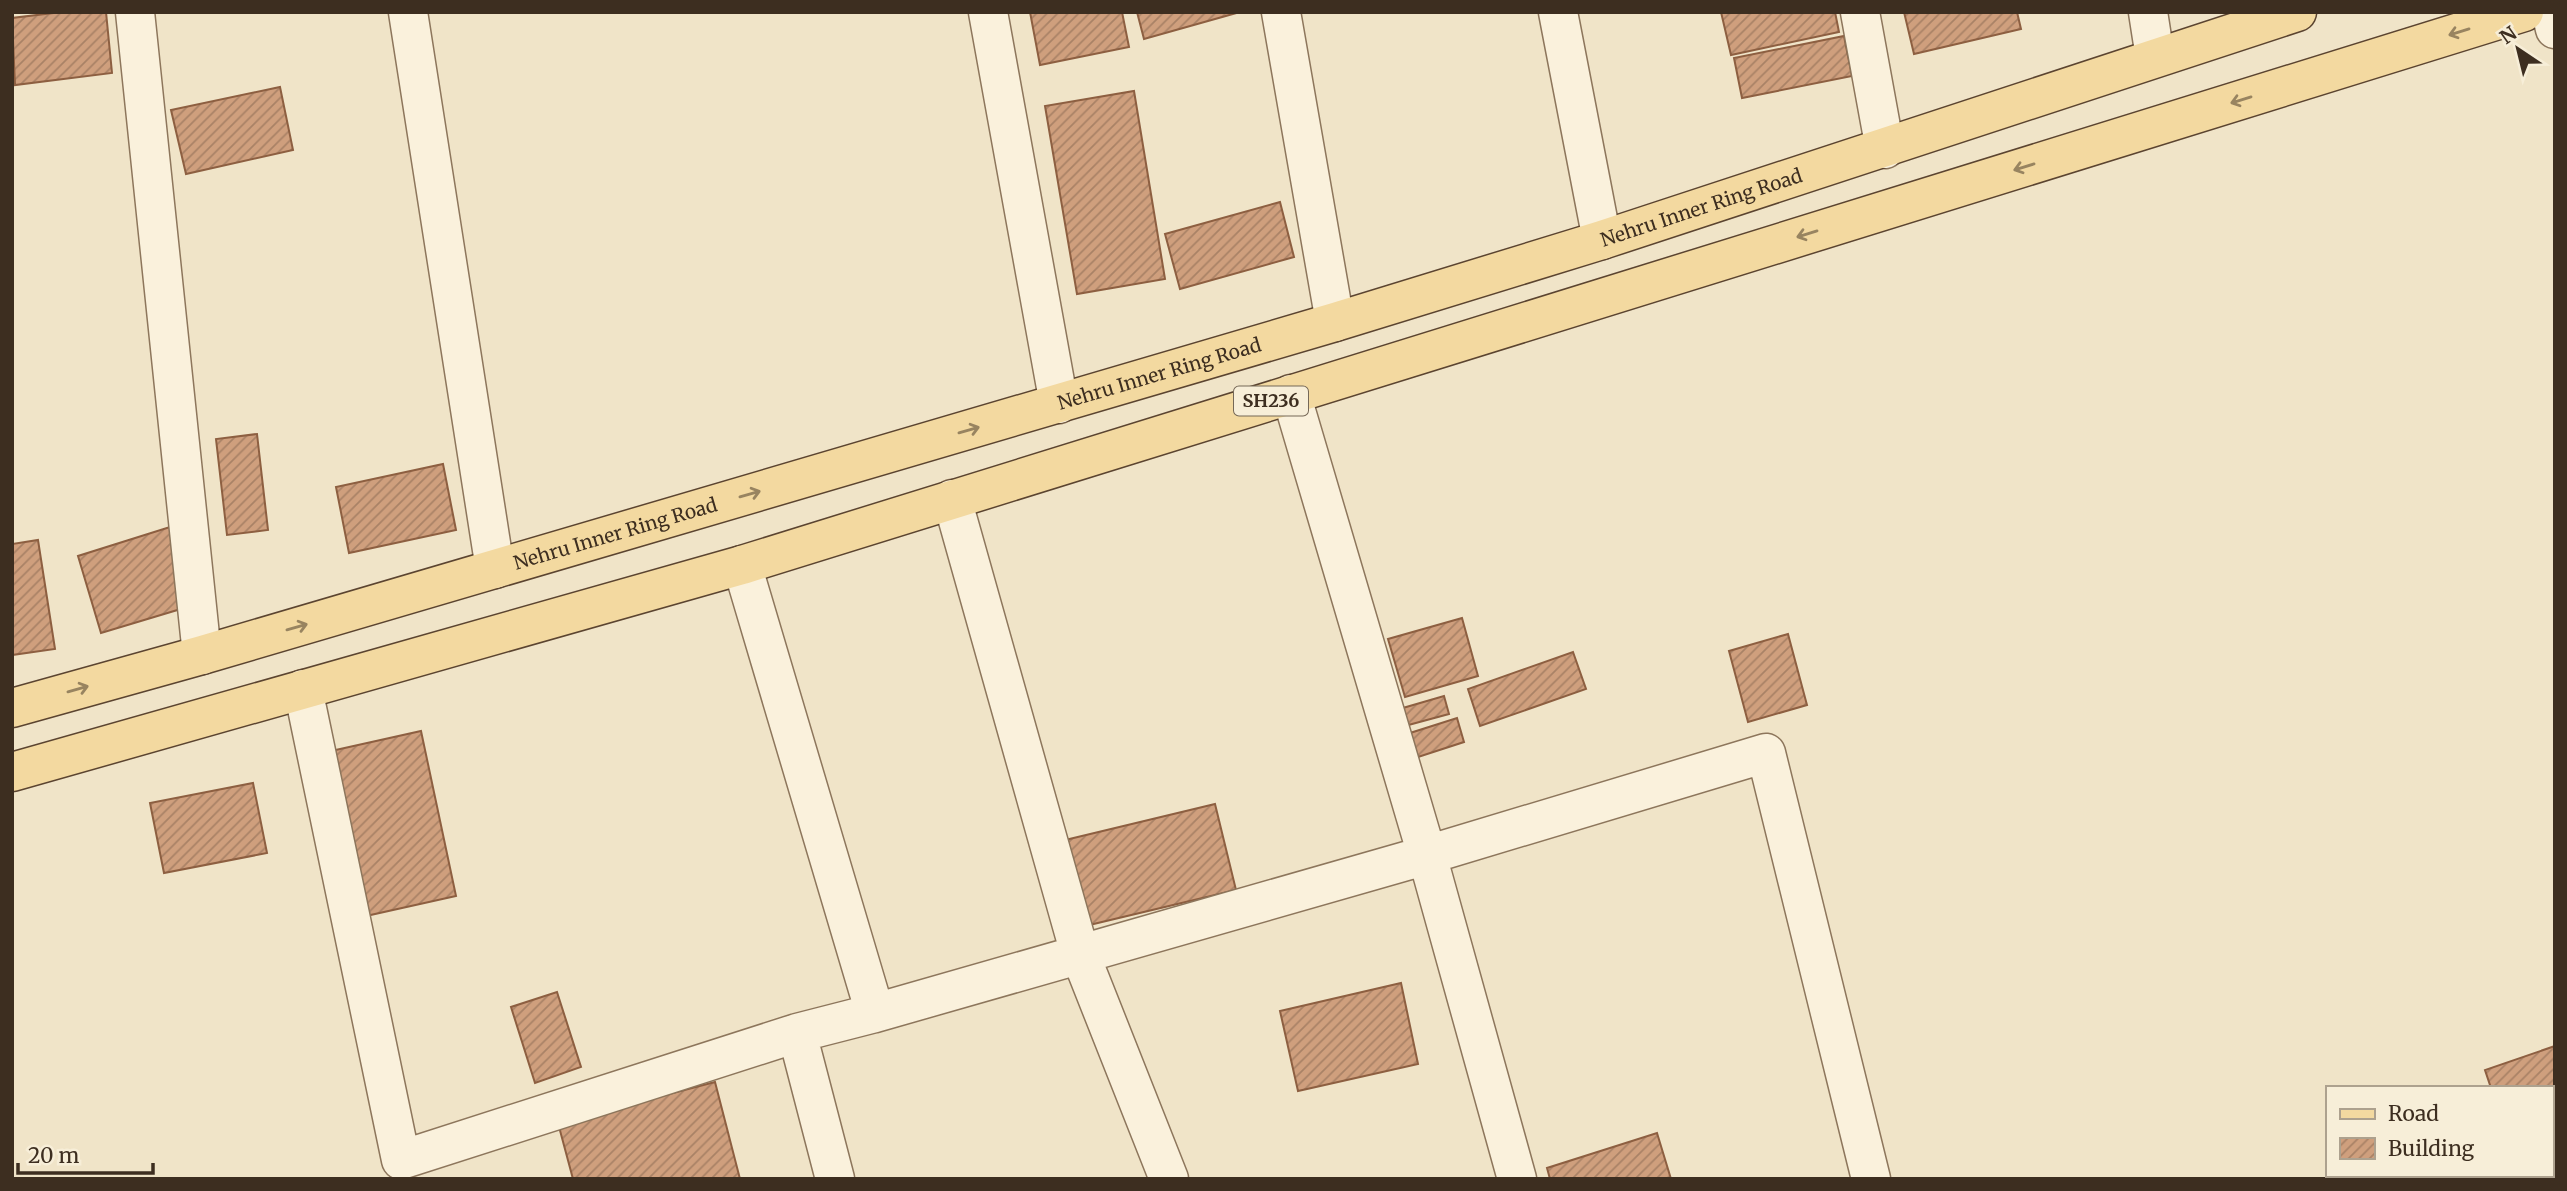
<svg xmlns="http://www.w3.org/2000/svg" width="2567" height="1191" font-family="Merriweather,serif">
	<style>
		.building { fill: url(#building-hatch); stroke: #8d5f41; stroke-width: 2 }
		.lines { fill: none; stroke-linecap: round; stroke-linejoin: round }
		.minor-casing { stroke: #8d765c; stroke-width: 41 }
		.major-casing { stroke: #5b4430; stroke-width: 41 }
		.minor { stroke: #faf1dc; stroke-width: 38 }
		.major { stroke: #f3d9a0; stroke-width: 38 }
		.oneway { stroke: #988460 }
		.labels { text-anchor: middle; stroke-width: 5; stroke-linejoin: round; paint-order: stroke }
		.shield { fill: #f7eed8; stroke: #756857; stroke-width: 2 }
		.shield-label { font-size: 18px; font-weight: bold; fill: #3d2e20 }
		.street-label { font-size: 19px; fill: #3d2e20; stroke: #f7eed8 }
	</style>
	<defs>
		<pattern id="building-hatch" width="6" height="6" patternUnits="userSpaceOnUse" patternTransform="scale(1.75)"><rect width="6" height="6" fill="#cf9f7d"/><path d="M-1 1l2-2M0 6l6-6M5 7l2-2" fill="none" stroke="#a98266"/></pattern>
	</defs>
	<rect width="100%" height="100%" fill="#f0e4c8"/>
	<path class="building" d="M 62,12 L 106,12 L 112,73 L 15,85 L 12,18 Z
		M 1030,12 L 1122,12 L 1129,47 L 1040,65 Z
		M 1137,12 L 1240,12 L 1144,39 Z
		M 1721,12 L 1835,12 L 1839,32 L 1731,55 Z
		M 1904,12 L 2017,12 L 2021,29 L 1914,54 Z
		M 1844,36 L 1852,76 L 1742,98 L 1734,58 Z
		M 280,87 L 293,150 L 186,174 L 171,110 Z
		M 1134,91 L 1165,279 L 1077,294 L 1045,106 Z
		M 1280,202 L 1294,257 L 1180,289 L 1165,234 Z
		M 257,434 L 268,530 L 227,535 L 216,439 Z
		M 443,464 L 456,530 L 349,553 L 336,487 Z
		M 170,527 L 194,605 L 101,633 L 78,556 Z
		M 38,540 L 55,649 L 12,655 L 12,544 Z
		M 1462,618 L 1478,676 L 1405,697 L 1388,639 Z
		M 1788,634 L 1807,705 L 1748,722 L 1729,651 Z
		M 1573,652 L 1586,689 L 1480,726 L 1468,689 Z
		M 1444,696 L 1449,714 L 1401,727 L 1396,710 Z
		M 1457,718 L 1464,742 L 1415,758 L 1407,734 Z
		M 421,731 L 456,896 L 366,916 L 331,751 Z
		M 253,783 L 267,853 L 164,873 L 150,803 Z
		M 1215,804 L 1236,890 L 1081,927 L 1061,841 Z
		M 1401,983 L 1418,1064 L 1298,1091 L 1280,1011 Z
		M 557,992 L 581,1067 L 535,1083 L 511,1007 Z
		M 2555,1046 L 2555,1134 L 2551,1135 L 2551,1088 L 2491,1088 L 2485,1070 Z
		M 715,1082 L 740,1179 L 573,1179 L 558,1123 Z
		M 1657,1133 L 1671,1179 L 1550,1179 L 1547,1168 Z"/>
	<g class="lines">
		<defs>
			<path id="minor" d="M 135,12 L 202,655
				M 408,12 L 495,569
				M 988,12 L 1059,404
				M 1281,12 L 1335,322
				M 1558,12 L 1602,240
				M 1860,12 L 1885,149
				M 2148,12 L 2155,57
				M 2551,12 L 2555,29
				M 1291,394 L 1427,855 L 1517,1179
				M 952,499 L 1080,954 L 1169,1179
				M 742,565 L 875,1013
				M 303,689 L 401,1160 L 797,1033 L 875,1013 L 1427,855 L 1766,753 L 1871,1179
				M 797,1033 L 835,1179
				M 2478,1175 L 2479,1179"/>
			<g id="major">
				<path id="s1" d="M 12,708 L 202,655 L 1335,322 L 1602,240 L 2297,12"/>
				<path d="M 12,772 L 742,565 L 2524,12"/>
			</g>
		</defs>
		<use href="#minor" class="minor-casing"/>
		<use href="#major" class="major-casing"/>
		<use href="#minor" class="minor"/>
		<use href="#major" class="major"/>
	</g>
	<defs><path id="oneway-shaft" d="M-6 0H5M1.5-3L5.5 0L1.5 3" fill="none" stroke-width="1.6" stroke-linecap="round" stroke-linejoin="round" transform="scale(1.75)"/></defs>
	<g class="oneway">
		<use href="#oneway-shaft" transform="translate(2459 32) rotate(163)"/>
		<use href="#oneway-shaft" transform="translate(2241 100) rotate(163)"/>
		<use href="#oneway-shaft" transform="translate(2024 167) rotate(163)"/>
		<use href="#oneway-shaft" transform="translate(1807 234) rotate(163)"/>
		<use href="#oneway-shaft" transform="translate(969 430) rotate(-16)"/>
		<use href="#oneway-shaft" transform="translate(750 494) rotate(-16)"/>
		<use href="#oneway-shaft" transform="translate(297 627) rotate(-16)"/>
		<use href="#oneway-shaft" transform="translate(78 689) rotate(-16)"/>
	</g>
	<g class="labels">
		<rect class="shield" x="1234" y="386.5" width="74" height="29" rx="5"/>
		<g class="shield-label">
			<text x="1271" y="407">SH236</text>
		</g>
		<g class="street-label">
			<text dy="7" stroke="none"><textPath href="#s1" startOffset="1762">Nehru Inner Ring Road</textPath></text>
			<text dy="7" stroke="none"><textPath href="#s1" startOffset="1195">Nehru Inner Ring Road</textPath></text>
			<text dy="7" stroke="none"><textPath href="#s1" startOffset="628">Nehru Inner Ring Road</textPath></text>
		</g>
	</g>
	<rect width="2567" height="1191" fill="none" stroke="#3d2e20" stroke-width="28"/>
	<rect x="2326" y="1086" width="228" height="91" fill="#f7eed8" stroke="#ada18e" stroke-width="2"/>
	<rect x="2340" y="1109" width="35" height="10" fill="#f3d9a0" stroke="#ada18e" stroke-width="2"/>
	<text x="2388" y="1121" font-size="21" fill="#3d2e20">Road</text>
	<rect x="2340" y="1138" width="35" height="21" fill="url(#building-hatch)" stroke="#ada18e" stroke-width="2"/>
	<text x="2388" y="1156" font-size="21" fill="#3d2e20">Building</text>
	<g transform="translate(2518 49) rotate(325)" stroke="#f7eed8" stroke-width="5" paint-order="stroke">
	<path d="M0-5L12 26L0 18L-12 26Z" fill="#3d2e20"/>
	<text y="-10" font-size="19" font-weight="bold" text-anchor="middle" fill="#3d2e20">N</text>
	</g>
	<path d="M18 1163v10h135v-10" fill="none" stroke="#3d2e20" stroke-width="3.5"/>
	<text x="28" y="1163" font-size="21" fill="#3d2e20" stroke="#f7eed8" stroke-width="5" paint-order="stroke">20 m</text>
</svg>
